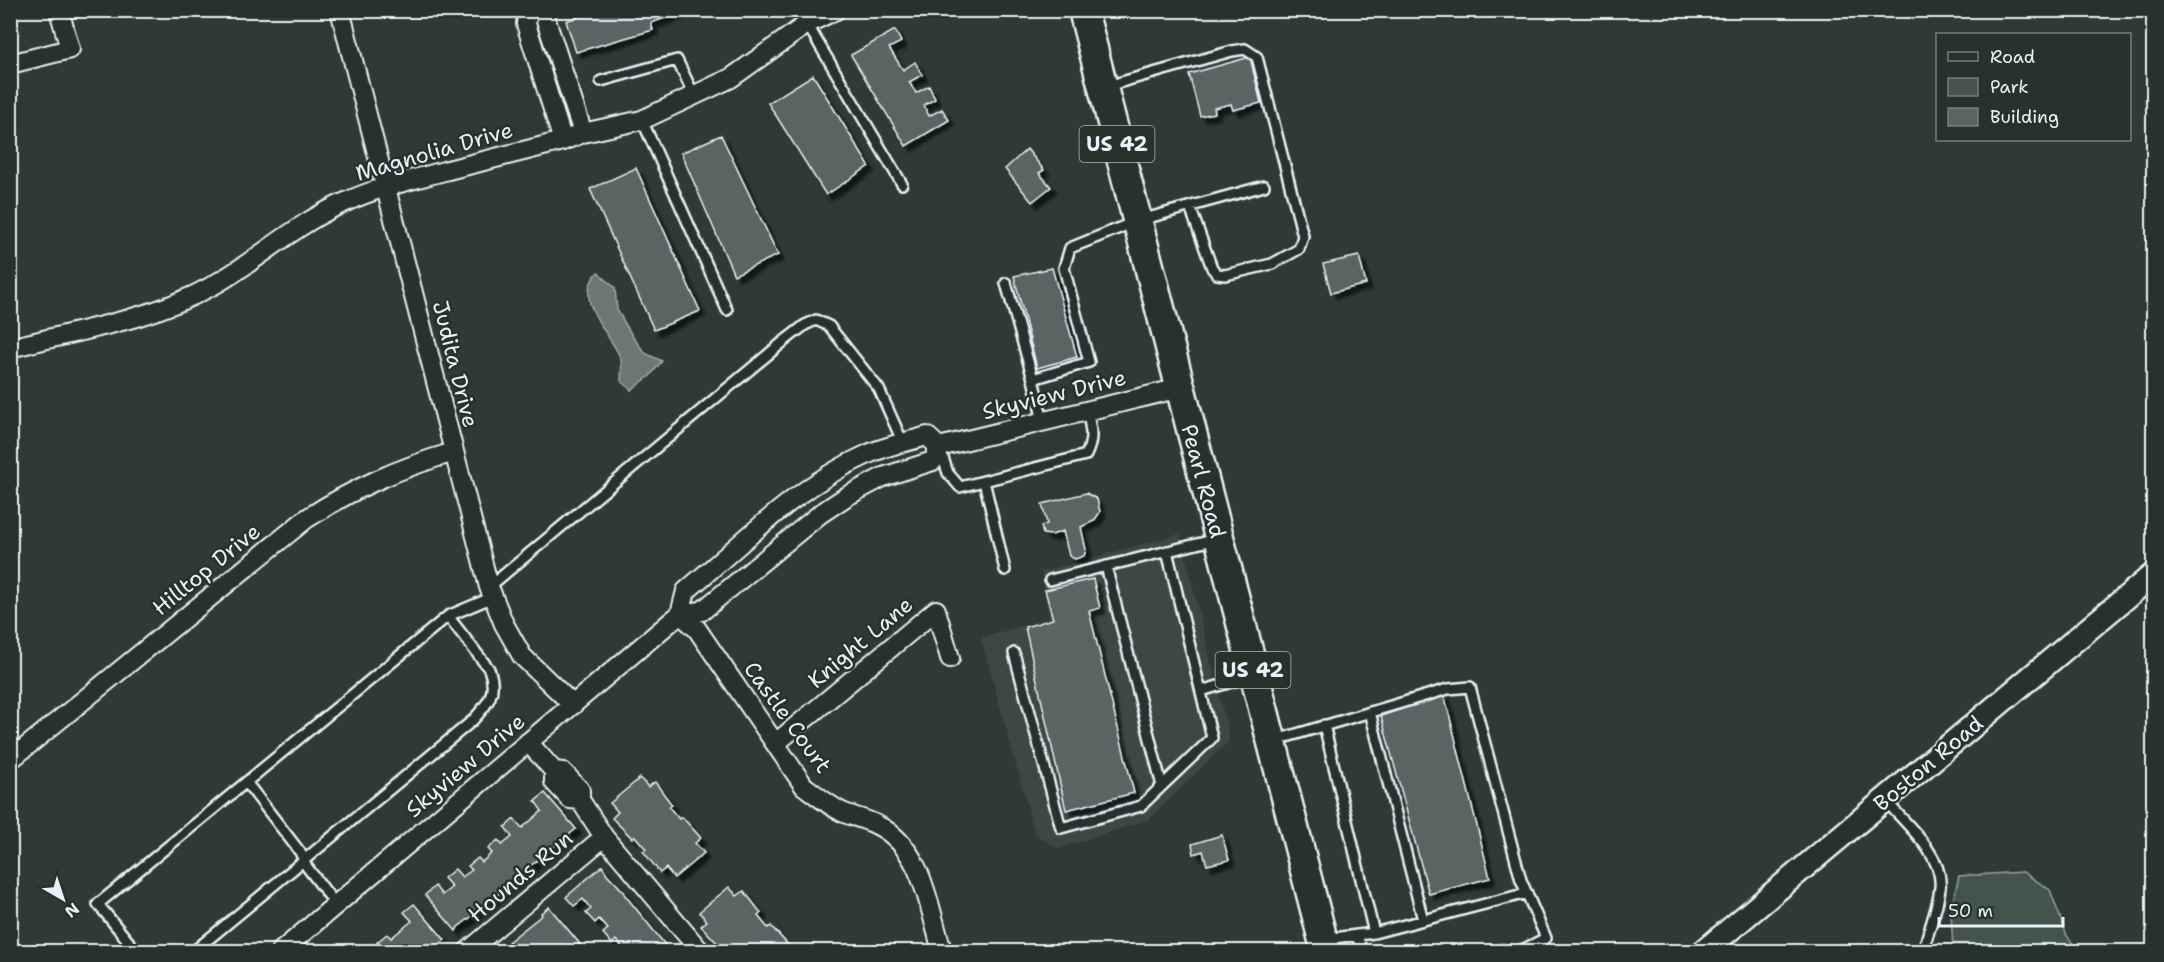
<svg xmlns="http://www.w3.org/2000/svg" width="2164" height="962" font-family="'Shantell Sans',sans-serif">
	<style>
		.built { fill: #3b4843 }
		.green { fill: #45524e; stroke: #96a2a3; stroke-width: 1.5 }
		.water { fill: #6b7775; stroke: #9da8a9; stroke-width: 1.5 }
		.building { fill: #596563; stroke: #e8f1f8; stroke-width: 1.5; filter: url(#shadow) }
		.lines { fill: none; stroke-linecap: round; stroke-linejoin: round }
		.service-casing { stroke: #e8f1f8; stroke-width: 14 }
		.minor-casing { stroke: #e8f1f8; stroke-width: 22 }
		.tertiary-casing { stroke: #e8f1f8; stroke-width: 27 }
		.primary-casing { stroke: #e8f1f8; stroke-width: 33 }
		.service { stroke: #26332d; stroke-width: 9 }
		.minor { stroke: #26332d; stroke-width: 18 }
		.tertiary { stroke: #26332d; stroke-width: 22 }
		.primary { stroke: #26332d; stroke-width: 28 }
		.labels { text-anchor: middle; stroke-width: 5; stroke-linejoin: round; paint-order: stroke }
		.shield { fill: #26332d; stroke: #aeb8bb; stroke-width: 1.5 }
		.shield-label { font-size: 21px; font-weight: bold; fill: #e8f1f8 }
		.street-label { font-size: 22px; fill: #e8f1f8; stroke: #26332d }
	</style>
	<defs>
		<filter id="shadow"><feDropShadow dx="5.5" dy="5.5" stdDeviation="1.5" flood-color="#0009"/></filter>
	</defs>
	<rect width="100%" height="100%" fill="#2e3b35"/>
	<filter id="ink" filterUnits="userSpaceOnUse"><feTurbulence type="fractalNoise" baseFrequency=".0167" numOctaves="2"/><feDisplacementMap in="SourceGraphic" scale="12" xChannelSelector="R" yChannelSelector="G"/><feConvolveMatrix kernelMatrix="1 2 1 2 8 2 1 2 1" color-interpolation-filters="sRGB"/></filter>
	<g filter="url(#ink)">
		<path class="built" d="M 1180,534 L 1230,740 L 1149,819 L 1058,849 L 1035,834 L 981,638 L 1049,618 L 1041,572 Z"/>
		<path class="green" d="M 2023,872 L 2050,890 L 2067,936 L 2079,951 L 1953,951 L 1951,910 L 1959,876 Z"/>
		<path class="water" d="M 598,272 L 615,288 L 617,310 L 633,337 L 645,353 L 662,361 L 650,376 L 631,390 L 621,381 C 621,374 623,364 620,357 C 608,330 572,300 598,272 Z"/>
		<path class="building" d="M 596,10 L 680,10 L 679,13 L 651,23 L 653,30 L 576,52 L 566,21 Z
			M 895,30 L 901,42 L 889,48 L 903,70 L 915,62 L 922,75 L 909,82 L 916,93 L 929,86 L 935,99 L 924,105 L 929,116 L 942,109 L 949,120 L 906,146 L 851,55 Z
			M 1250,57 L 1261,103 L 1233,110 L 1231,104 L 1214,108 L 1215,113 L 1200,116 L 1189,74 Z
			M 813,75 L 869,166 L 826,195 L 768,103 Z
			M 721,135 L 778,255 L 734,275 L 681,153 Z
			M 1027,149 L 1044,170 L 1039,173 L 1051,187 L 1032,202 L 1005,169 Z
			M 636,168 L 700,311 L 654,330 L 590,189 Z
			M 1359,256 L 1366,284 L 1331,293 L 1323,264 Z
			M 1052,268 L 1077,357 L 1037,368 L 1014,276 Z
			M 1086,493 L 1097,499 L 1100,512 L 1094,521 L 1081,527 L 1086,550 L 1084,556 L 1075,559 L 1069,556 L 1063,531 L 1052,535 L 1043,534 L 1041,526 L 1047,524 L 1042,504 Z
			M 1093,579 L 1100,608 L 1089,611 L 1134,793 L 1066,810 L 1025,627 L 1053,619 L 1045,590 Z
			M 1444,694 L 1490,878 L 1429,894 L 1381,716 Z
			M 640,778 L 648,787 L 655,782 L 672,805 L 669,807 L 679,819 L 682,817 L 701,838 L 695,843 L 704,853 L 674,878 L 666,868 L 660,873 L 643,851 L 646,849 L 635,836 L 632,838 L 612,818 L 618,812 L 610,803 Z
			M 545,793 L 576,829 L 519,875 L 519,878 L 498,893 L 499,894 L 478,910 L 479,911 L 458,927 L 456,931 L 425,895 L 435,886 L 442,895 L 452,887 L 444,878 L 455,869 L 462,877 L 472,870 L 468,866 L 478,858 L 482,862 L 492,853 L 488,849 L 498,840 L 502,845 L 512,837 L 505,827 L 514,819 L 522,828 L 542,811 L 535,801 Z
			M 1222,835 L 1229,860 L 1207,865 L 1203,851 L 1194,854 L 1192,844 Z
			M 602,866 L 607,874 L 625,893 L 624,894 L 671,952 L 626,952 L 616,940 L 612,944 L 603,933 L 608,929 L 599,919 L 595,923 L 586,913 L 591,909 L 583,899 L 574,906 L 566,897 Z
			M 729,887 L 737,896 L 744,891 L 761,913 L 758,916 L 768,928 L 771,926 L 790,947 L 784,952 L 730,952 L 724,944 L 721,947 L 701,926 L 707,921 L 699,912 Z
			M 414,904 L 445,940 L 429,952 L 375,952 L 381,947 L 377,942 L 387,934 L 391,938 L 412,921 L 404,912 Z
			M 549,907 L 580,944 L 571,952 L 568,952 L 562,944 L 553,952 L 500,952 L 510,943 L 508,942 L 542,915 L 541,913 Z"/>
		<g class="lines">
			<defs>
				<path id="service" d="M 807,24 L 902,184
					M 601,81 L 677,60 L 694,95
					M 1107,86 L 1232,51 L 1245,49 L 1257,57 L 1303,236 L 1299,249 L 1272,264 L 1225,275 L 1217,274 L 1212,268 L 1190,207
					M 642,120 L 727,310
					M 1006,283 L 1033,379
					M 1043,421 L 1033,379 L 1089,362 L 1064,268 L 1070,248 L 1137,221 L 1264,186
					M 940,449 L 948,473 L 960,487 L 1086,455 C 1094,439 1091,428 1087,410
					M 984,481 L 1005,570
					M 1106,566 L 1162,786
					M 1050,580 L 1217,539
					M 489,587 L 783,342 L 805,325 L 816,320 L 829,326 L 879,389 L 903,443
					M 1014,653 L 1061,828 L 1141,806 L 1212,738 L 1167,551
					M 1201,691 L 1252,676
					M 1370,712 L 1423,920
					M 1324,725 L 1374,933 L 1527,893
					M 1273,741 L 1448,689 L 1470,687 L 1521,880 L 1546,938 L 1518,952
					M 246,782 L 300,852 L 307,867 L 336,905
					M 1884,799 C 1905,823 1944,855 1940,888 C 1938,909 1928,930 1923,952
					M 1357,935 L 1362,952
					M 1325,939 L 1374,933
					M 137,952 L 98,904 L 448,616 L 493,597
					M 193,952 L 472,721 C 488,704 498,693 489,669 L 448,616
					M 1498,952 L 1501,950 L 1512,952"/>
				<path id="minor" d="M 340,10 L 489,587 L 504,624 L 522,656 L 573,705
					M 528,10 L 526,24 L 563,141
					M 546,10 L 546,20 L 583,133
					M 10,64 L 70,49 L 59,10
					M 10,348 C 76,331 151,320 210,287 C 258,261 297,222 348,201 C 379,187 412,180 444,171 C 484,161 523,151 563,141 L 583,133 L 642,120 L 731,78 L 807,24 L 836,10
					M 927,436 L 939,447 L 933,461 L 883,477 L 847,496 L 820,514 L 702,611 L 680,614 L 686,591 C 743,543 797,486 866,455 C 885,446 907,442 927,436 Z
					M 939,447 L 1180,388
					M 528,742 L 554,771 L 563,772 L 580,790 L 580,800 L 570,799 L 554,782 L 554,771
					M 776,743 L 936,610 L 950,658
					M 10,760 L 306,519 C 354,488 399,468 454,452
					M 580,800 L 604,837 L 701,952
					M 280,952 L 680,614 L 697,629 L 804,786 C 816,795 828,805 842,812 C 853,817 866,819 877,825 C 922,847 928,904 941,947
					M 467,952 L 604,837"/>
				<path id="tertiary" d="M 1703,952 L 2154,574"/>
				<path id="primary" d="M 1083,10 L 1326,952"/>
			</defs>
			<use href="#service" class="service-casing"/>
			<use href="#minor" class="minor-casing"/>
			<use href="#tertiary" class="tertiary-casing"/>
			<use href="#primary" class="primary-casing"/>
			<use href="#service" class="service"/>
			<use href="#minor" class="minor"/>
			<use href="#tertiary" class="tertiary"/>
			<use href="#primary" class="primary"/>
		</g>
	</g>
	<g class="labels">
		<g class="shield">
			<rect x="1079.5" y="126" width="75" height="36" rx="4.5"/>
			<rect x="1215.5" y="652" width="75" height="36" rx="4.5"/>
		</g>
		<g class="shield-label">
			<text x="1117" y="151">US 42</text>
			<text x="1253" y="677">US 42</text>
		</g>
		<g class="street-label">
			<text transform="translate(434 151) rotate(-16)" y="8">Magnolia Drive</text>
			<text transform="translate(456 364) rotate(76)" y="8">Judita Drive</text>
			<text transform="translate(1054 394) rotate(-14)" y="8">Skyview Drive</text>
			<text transform="translate(1204 481) rotate(75)" y="8">Pearl Road</text>
			<text transform="translate(206 569) rotate(-39)" y="8">Hilltop Drive</text>
			<text transform="translate(860 642) rotate(-40)" y="8">Knight Lane</text>
			<text transform="translate(788 717) rotate(54)" y="8">Castle Court</text>
			<text transform="translate(1928 763) rotate(-40)" y="8">Boston Road</text>
			<text transform="translate(465 765) rotate(-40)" y="8">Skyview Drive</text>
			<text transform="translate(520 876) rotate(-40)" y="8">Hounds Run</text>
		</g>
	</g>
	<rect width="2164" height="962" fill="none" stroke="#26332d" stroke-width="36"/>
	<rect x="18" y="18" width="2128" height="926" fill="none" stroke="#e8f1f8" stroke-width="2" filter="url(#ink)"/>
	<rect x="1936" y="33" width="195" height="108" fill="#26332d" stroke="#747f7e" stroke-width="1.5"/>
	<rect x="1948" y="52" width="30" height="9" fill="#26332d" stroke="#747f7e" stroke-width="1.5"/>
	<text x="1990" y="63" font-size="18" fill="#e8f1f8">Road</text>
	<rect x="1948" y="78" width="30" height="18" fill="#45524e" stroke="#747f7e" stroke-width="1.5"/>
	<text x="1990" y="93" font-size="18" fill="#e8f1f8">Park</text>
	<rect x="1948" y="108" width="30" height="18" fill="#596563" stroke="#747f7e" stroke-width="1.5"/>
	<text x="1990" y="123" font-size="18" fill="#e8f1f8">Building</text>
	<g transform="translate(63 899) rotate(141)" stroke="#26332d" stroke-width="4.5" paint-order="stroke">
	<path d="M0-4.5L10 22L0 15L-10 22Z" fill="#e8f1f8"/>
	<text y="-9" font-size="16" font-weight="bold" text-anchor="middle" fill="#e8f1f8">N</text>
	</g>
	<path d="M1939 917v9h124v-9" fill="none" stroke="#e8f1f8" stroke-width="3"/>
	<text x="1948" y="917" font-size="18" fill="#e8f1f8" stroke="#26332d" stroke-width="4.5" paint-order="stroke">50 m</text>
</svg>
